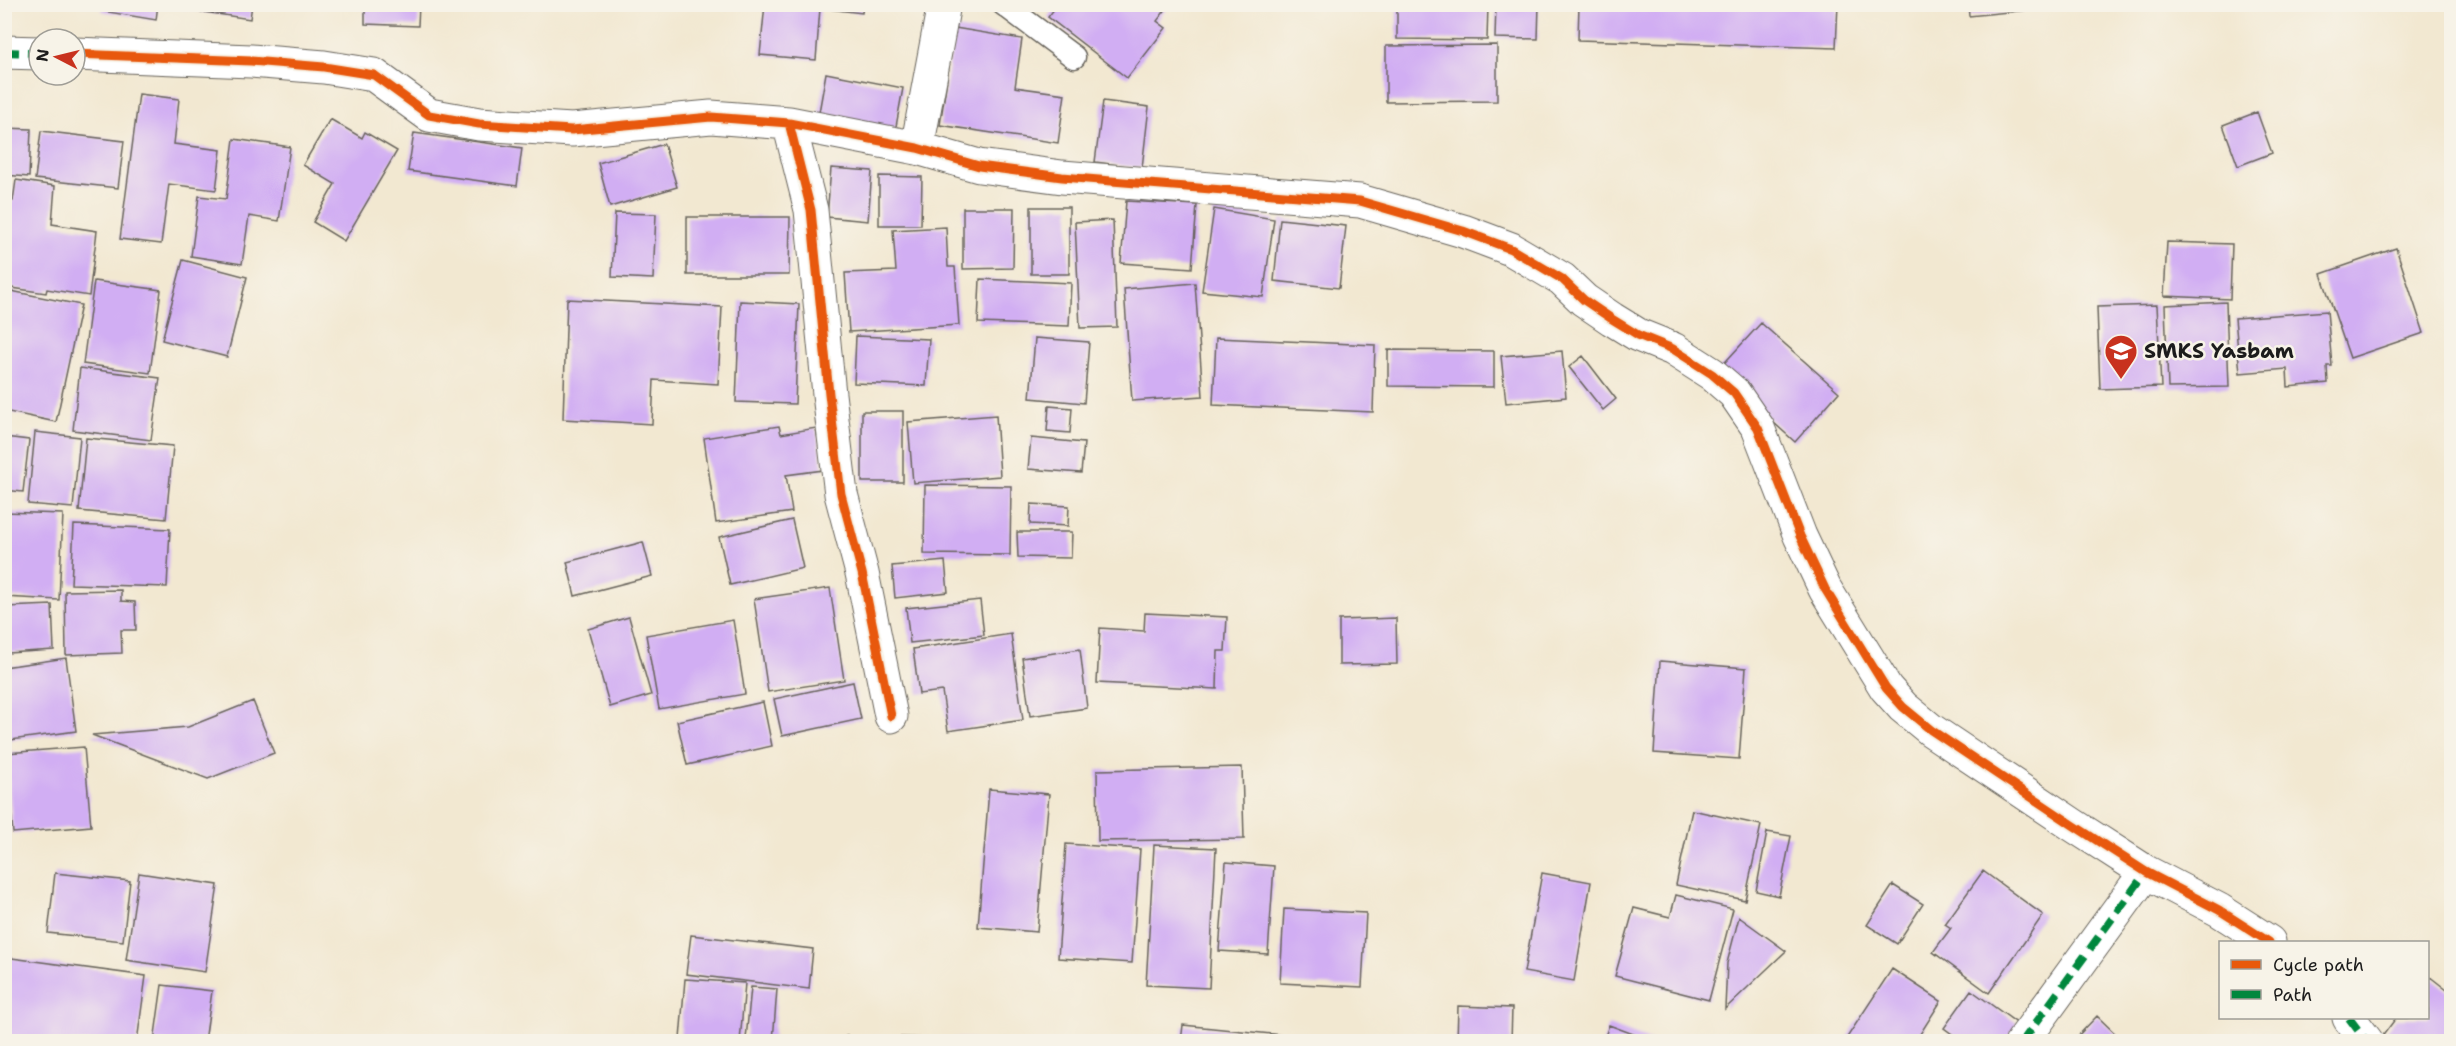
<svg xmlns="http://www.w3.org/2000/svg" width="2456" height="1046" font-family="'Shantell Sans',sans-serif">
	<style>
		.building { fill: #d1aef3 }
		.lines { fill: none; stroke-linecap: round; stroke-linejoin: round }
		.service-casing { stroke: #67635b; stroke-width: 25 }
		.minor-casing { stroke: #67635b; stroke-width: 35 }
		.service { stroke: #fff; stroke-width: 22 }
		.minor { stroke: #fff; stroke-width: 33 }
		.quiet { stroke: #00873e; stroke-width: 8; stroke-dasharray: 15 8; stroke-linecap: butt }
		.cycleway-casing { stroke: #f7f3e8; stroke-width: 13 }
		.cycleway { stroke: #e8590c; stroke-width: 9 }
		.labels { text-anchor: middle; stroke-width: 5; stroke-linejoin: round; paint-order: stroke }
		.poi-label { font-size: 21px; font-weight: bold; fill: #1c1c1c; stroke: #f7f3e8; text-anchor: start }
	</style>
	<rect width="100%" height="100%" fill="#f7f3e8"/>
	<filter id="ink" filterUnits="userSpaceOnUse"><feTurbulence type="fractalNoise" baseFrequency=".0167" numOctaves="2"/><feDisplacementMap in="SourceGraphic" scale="12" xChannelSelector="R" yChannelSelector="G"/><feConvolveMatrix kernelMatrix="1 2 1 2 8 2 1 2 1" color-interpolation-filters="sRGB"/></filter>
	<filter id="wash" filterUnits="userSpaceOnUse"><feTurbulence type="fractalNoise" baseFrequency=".008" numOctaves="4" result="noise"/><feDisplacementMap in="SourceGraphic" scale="24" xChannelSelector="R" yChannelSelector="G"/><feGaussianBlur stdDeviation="1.35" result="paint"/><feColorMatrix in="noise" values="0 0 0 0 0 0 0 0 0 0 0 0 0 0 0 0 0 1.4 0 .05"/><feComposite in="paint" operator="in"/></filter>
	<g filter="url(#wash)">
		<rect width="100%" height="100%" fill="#f2e8d1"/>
		<g id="blocks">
			<path class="building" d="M 103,4 L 158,4 L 156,20 L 102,11 Z
				M 170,4 L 252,4 L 250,19 L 170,7 Z
				M 365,4 L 419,4 L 418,26 L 365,24 Z
				M 765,4 L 863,4 L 862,13 L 820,8 L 816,60 L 760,55 Z
				M 1058,4 L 1170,4 L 1157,21 L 1166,28 L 1127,78 L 1048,17 Z
				M 1397,4 L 1488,4 L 1487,40 L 1397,39 Z
				M 1496,4 L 1539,4 L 1538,39 L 1495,38 Z
				M 1579,4 L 1838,4 L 1836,48 L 1578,40 Z
				M 1968,4 L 2069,4 L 2069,6 L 1969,16 Z
				M 955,28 L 1022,39 L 1015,87 L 1065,94 L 1058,143 L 940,125 Z
				M 1497,45 L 1497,101 L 1386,102 L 1386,46 Z
				M 826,73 L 903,88 L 895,132 L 818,118 Z
				M 139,94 L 179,99 L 174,144 L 221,150 L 216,190 L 169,184 L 161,244 L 120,239 Z
				M 1103,101 L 1149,107 L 1142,168 L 1095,162 Z
				M 2257,112 L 2272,153 L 2238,166 L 2223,125 Z
				M 330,119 L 362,138 L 365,132 L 397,151 L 344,241 L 313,222 L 335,184 L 303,165 Z
				M 4,128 L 31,129 L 29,177 L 4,175 Z
				M 41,131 L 124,141 L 118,188 L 35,179 Z
				M 414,133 L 522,148 L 517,186 L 408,171 Z
				M 234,139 L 290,147 L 279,221 L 249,216 L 242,264 L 191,256 L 199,196 L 226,199 Z
				M 664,144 L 677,187 L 610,207 L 598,163 Z
				M 831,168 L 872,171 L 868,221 L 827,217 Z
				M 879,176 L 922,177 L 921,225 L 879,225 Z
				M 16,180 L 55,186 L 52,224 L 97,231 L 89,296 L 47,289 L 46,293 L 5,287 L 5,200 L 13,201 Z
				M 1126,201 L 1197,205 L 1192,268 L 1121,263 Z
				M 1031,207 L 1069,207 L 1069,274 L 1031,274 Z
				M 963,208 L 1014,208 L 1013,268 L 963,269 Z
				M 1214,209 L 1274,219 L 1263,297 L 1202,291 Z
				M 615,213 L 656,214 L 653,279 L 612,277 Z
				M 687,217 L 790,217 L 789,275 L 687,275 Z
				M 1280,219 L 1346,226 L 1339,288 L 1274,281 Z
				M 1113,220 L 1117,327 L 1080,328 L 1075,222 Z
				M 946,227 L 948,267 L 955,267 L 959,325 L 849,332 L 845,273 L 896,271 L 893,230 Z
				M 2167,242 L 2232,244 L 2230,299 L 2164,296 Z
				M 2396,248 L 2424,333 L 2350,358 L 2321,274 Z
				M 183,260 L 247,277 L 227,357 L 162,340 Z
				M 980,279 L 1071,283 L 1069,326 L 978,323 Z
				M 94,281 L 161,290 L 150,373 L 83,364 Z
				M 1195,283 L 1203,396 L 1132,401 L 1124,289 Z
				M 11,291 L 81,305 L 56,422 L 4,411 L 4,294 L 10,295 Z
				M 567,299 L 722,307 L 718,384 L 654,380 L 652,424 L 563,419 Z
				M 740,301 L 799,304 L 795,404 L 736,402 Z
				M 2226,302 L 2229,387 L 2168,388 L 2165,305 Z
				M 2157,305 L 2161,387 L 2100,389 L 2097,307 Z
				M 2327,311 L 2332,366 L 2327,366 L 2328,383 L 2288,387 L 2287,369 L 2240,373 L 2235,318 Z
				M 1761,323 L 1839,392 L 1795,442 L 1717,371 Z
				M 856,336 L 929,339 L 926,386 L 854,383 Z
				M 1035,338 L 1089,342 L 1084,403 L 1030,398 Z
				M 1216,338 L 1375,345 L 1373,412 L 1213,405 Z
				M 1388,350 L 1494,351 L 1494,387 L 1388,386 Z
				M 1562,351 L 1566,397 L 1506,403 L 1501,356 Z
				M 1583,356 L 1616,399 L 1603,410 L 1569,367 Z
				M 80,368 L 160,378 L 151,440 L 73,430 Z
				M 1049,406 L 1072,408 L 1070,433 L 1047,431 Z
				M 862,411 L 903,411 L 903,482 L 862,482 Z
				M 996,415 L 1000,476 L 913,483 L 908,422 Z
				M 779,426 L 781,434 L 816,428 L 823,470 L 786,475 L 792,512 L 716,523 L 704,438 Z
				M 35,432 L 80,437 L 73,508 L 28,504 Z
				M 4,437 L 29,440 L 23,492 L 4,490 Z
				M 86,438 L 173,446 L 166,519 L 79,511 Z
				M 1031,438 L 1084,443 L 1081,473 L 1028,469 Z
				M 925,485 L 1011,486 L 1010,555 L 924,554 Z
				M 1031,504 L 1069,506 L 1068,526 L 1030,524 Z
				M 4,512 L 63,514 L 59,600 L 4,597 Z
				M 792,520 L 803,568 L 730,585 L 719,537 Z
				M 74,525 L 170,529 L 167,587 L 71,584 Z
				M 1017,532 L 1072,532 L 1071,558 L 1018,557 Z
				M 643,542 L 652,576 L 575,596 L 567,562 Z
				M 945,561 L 948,592 L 895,598 L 892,566 Z
				M 830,588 L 844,680 L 768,692 L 754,599 Z
				M 121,590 L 121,601 L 135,602 L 136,630 L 121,630 L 122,653 L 66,655 L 65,591 Z
				M 980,600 L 984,635 L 910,643 L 906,608 Z
				M 52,605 L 54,650 L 8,653 L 6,607 Z
				M 1145,613 L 1227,617 L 1225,651 L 1218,651 L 1217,689 L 1097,683 L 1100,628 L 1144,631 Z
				M 629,617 L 651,695 L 610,707 L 588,629 Z
				M 1396,618 L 1397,664 L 1339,665 L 1339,620 Z
				M 733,620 L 745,694 L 659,709 L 646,635 Z
				M 1011,634 L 1023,720 L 948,731 L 942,691 L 919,694 L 913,649 Z
				M 1080,649 L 1087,708 L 1030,716 L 1022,658 Z
				M 66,658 L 76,731 L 4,741 L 4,667 Z
				M 1660,661 L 1746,668 L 1739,759 L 1654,753 Z
				M 853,682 L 861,719 L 782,736 L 774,699 Z
				M 253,701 L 274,753 L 208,779 L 92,735 L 188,727 Z
				M 763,702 L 772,746 L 687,765 L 677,721 Z
				M 84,747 L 91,826 L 13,833 L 6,753 Z
				M 1242,767 L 1244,839 L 1098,841 L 1097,770 Z
				M 989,789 L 1049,794 L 1037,932 L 978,927 Z
				M 1692,810 L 1761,825 L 1745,900 L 1676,885 Z
				M 1767,832 L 1791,836 L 1779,896 L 1756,891 Z
				M 1066,844 L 1140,849 L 1132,963 L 1058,958 Z
				M 1154,845 L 1216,848 L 1209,988 L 1146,985 Z
				M 1226,862 L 1274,866 L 1268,954 L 1219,951 Z
				M 1983,871 L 2043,915 L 1989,993 L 1933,952 L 1951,928 L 1945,924 Z
				M 55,873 L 130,881 L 123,941 L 48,933 Z
				M 139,873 L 218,885 L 205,972 L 126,960 Z
				M 1542,873 L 1591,882 L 1574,981 L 1524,972 Z
				M 1893,885 L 1923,904 L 1897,944 L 1867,925 Z
				M 1676,895 L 1733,909 L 1709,1000 L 1615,976 L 1634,908 L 1670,917 Z
				M 1284,909 L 1366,913 L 1362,987 L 1280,983 Z
				M 1739,917 L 1786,951 L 1725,1009 L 1727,963 Z
				M 691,935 L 813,949 L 809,989 L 686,974 Z
				M 4,957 L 146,976 L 137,1042 L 4,1041 Z
				M 1892,969 L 1941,1001 L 1915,1042 L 1844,1042 Z
				M 2429,976 L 2452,994 L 2452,1042 L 2378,1042 L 2396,1018 L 2428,1018 Z
				M 685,979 L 745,983 L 740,1042 L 680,1039 Z
				M 162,985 L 212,991 L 205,1042 L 154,1042 Z
				M 751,987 L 777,989 L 773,1041 L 746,1039 Z
				M 1971,990 L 2018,1024 L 2006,1042 L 1963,1042 L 1944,1028 Z
				M 1458,1006 L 1512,1008 L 1511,1042 L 1457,1042 Z
				M 2097,1016 L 2124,1042 L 2072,1042 Z
				M 1183,1025 L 1311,1038 L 1311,1042 L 1181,1042 Z
				M 1609,1025 L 1652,1041 L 1652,1042 L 1603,1042 Z
				M 846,1036 L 975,1039 L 975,1042 L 845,1042 Z"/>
		</g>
	</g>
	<g filter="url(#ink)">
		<use href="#blocks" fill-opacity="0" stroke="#67635b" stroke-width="1.5"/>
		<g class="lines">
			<defs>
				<path id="service" d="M 1003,4 L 1074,57"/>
				<path id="minor" d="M 4,52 L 39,53
					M 75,54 L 251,61 L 324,67 L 374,75 L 429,115 L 479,124 L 572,130 L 711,117 L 789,123 L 917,148 L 979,166 L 1062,177 L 1360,201 L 1463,231 L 1511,249 L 1562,279 L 1584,300 L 1612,319 L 1638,335 L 1673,349 L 1712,374 L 1734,393 L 1758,428 L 1800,536 L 1825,589 L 1886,688 L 1903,707 L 1931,730 L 2073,825 L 2146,872 L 2219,910 L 2269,942
					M 789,123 L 811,210 L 829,394 L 841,494 L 862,573 L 891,716
					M 917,148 L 944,4
					M 2349,1018 L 2367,1042
					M 2022,1042 L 2146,872"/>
			</defs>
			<use href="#service" class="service-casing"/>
			<use href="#minor" class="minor-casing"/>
			<use href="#service" class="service"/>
			<use href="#minor" class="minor"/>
			<path class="quiet" d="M 4,52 L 39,53
				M 2349,1018 L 2367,1042
				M 2022,1042 L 2146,872"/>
			<defs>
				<path id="cycleway" d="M 75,54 L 251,61 L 324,67 L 374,75 L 429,115 L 479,124 L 572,130 L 711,117 L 789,123 L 917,148 L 979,166 L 1062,177 L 1360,201 L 1463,231 L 1511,249 L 1562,279 L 1584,300 L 1612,319 L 1638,335 L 1673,349 L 1712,374 L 1734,393 L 1758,428 L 1800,536 L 1825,589 L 1886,688 L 1903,707 L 1931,730 L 2073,825 L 2146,872 L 2219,910 L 2269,942
					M 789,123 L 811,210 L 829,394 L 841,494 L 862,573 L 891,716"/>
			</defs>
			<use href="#cycleway" class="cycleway-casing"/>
			<use href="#cycleway" class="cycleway"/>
		</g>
	</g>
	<defs>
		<symbol id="school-pin" viewBox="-11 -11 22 30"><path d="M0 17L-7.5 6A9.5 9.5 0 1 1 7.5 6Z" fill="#c8321e" stroke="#f7f3e8"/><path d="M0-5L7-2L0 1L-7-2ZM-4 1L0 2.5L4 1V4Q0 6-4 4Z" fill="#fff"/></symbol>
	</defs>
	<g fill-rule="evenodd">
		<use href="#school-pin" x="2102" y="332" width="38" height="52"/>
	</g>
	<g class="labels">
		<g class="poi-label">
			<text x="2144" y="358">SMKS Yasbam</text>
		</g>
	</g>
	<rect width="2456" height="1046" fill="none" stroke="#f7f3e8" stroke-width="24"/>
	<rect x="2219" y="941" width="210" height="78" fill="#f7f3e8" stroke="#9f9d96" stroke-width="1.5"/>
	<rect x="2231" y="960" width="30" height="9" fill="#e8590c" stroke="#9f9d96" stroke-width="1.5"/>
	<text x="2273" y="971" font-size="18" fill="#1c1c1c">Cycle path</text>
	<rect x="2231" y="990" width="30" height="9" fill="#00873e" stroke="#9f9d96" stroke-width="1.5"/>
	<text x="2273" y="1001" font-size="18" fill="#1c1c1c">Path</text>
	<g transform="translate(57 57) rotate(277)"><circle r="28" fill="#f7f3e8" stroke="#9f9d96" stroke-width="1.5"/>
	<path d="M0-4.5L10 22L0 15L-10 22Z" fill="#c8321e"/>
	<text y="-9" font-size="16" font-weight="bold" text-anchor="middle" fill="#1c1c1c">N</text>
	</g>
</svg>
